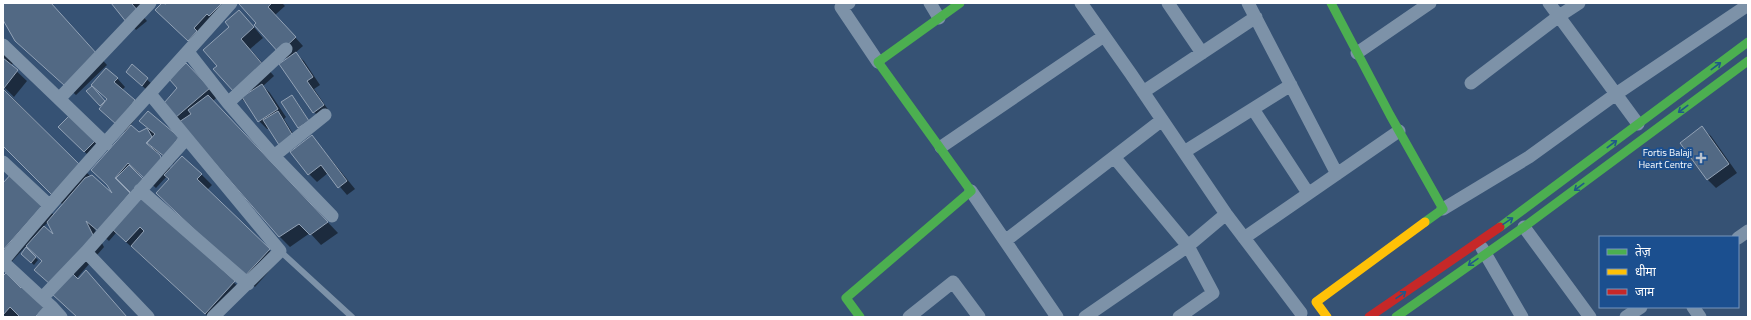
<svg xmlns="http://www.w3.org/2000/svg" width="1751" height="320" font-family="'Titillium Web','Noto Sans Devanagari',sans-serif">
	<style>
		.shadow { fill: #0007; fill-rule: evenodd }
		.building { fill: #526984; stroke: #92a2b6 }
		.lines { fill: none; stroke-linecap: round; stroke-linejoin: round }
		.lane { stroke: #7d92a8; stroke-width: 6 }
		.street { stroke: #7d92a8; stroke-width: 13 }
		.fast { stroke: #4caf50; stroke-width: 9 }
		.slow { stroke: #ffc107; stroke-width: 9 }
		.jam { stroke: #c62828; stroke-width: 9 }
		.oneway { stroke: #205989 }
		.poi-dot { fill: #b9c2ce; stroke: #1b4f8f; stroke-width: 1.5 }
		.labels { text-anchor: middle; stroke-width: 4; stroke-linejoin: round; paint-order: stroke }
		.poi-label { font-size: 10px; fill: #fff; stroke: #1b4f8f; text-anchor: end }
	</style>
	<rect width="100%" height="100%" fill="#365274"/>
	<path class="shadow" d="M 3,3 L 50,3 L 107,65 L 76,95 L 27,51 L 3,18 Z
		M 112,3 L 152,3 L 140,13 L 147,21 L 136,30 Z
		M 163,3 L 166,6 L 168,3 L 221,3 L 229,11 L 197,48 L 157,10 Z
		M 242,3 L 282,3 L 285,6 L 275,15 L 303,46 L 295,53 L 304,61 L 320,85 L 314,89 L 331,114 L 322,120 L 314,112 L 287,59 Z
		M 249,21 L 263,38 L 250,49 L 274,76 L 263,86 L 270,93 L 286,117 L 284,119 L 298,142 L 270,128 L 267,129 L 259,121 L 246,101 L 245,102 L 235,92 L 218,66 Z
		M 3,48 L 15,60 L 11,66 L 27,81 L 14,97 L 3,86 Z
		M 186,64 L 218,96 L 213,101 L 338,233 L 321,245 L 310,233 L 290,247 L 279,236 L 176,117 L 178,88 Z
		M 132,66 L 153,85 L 148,91 L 133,78 Z
		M 117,78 L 125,87 L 122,90 L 143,109 L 130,126 L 139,133 L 148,129 L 140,121 L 187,146 L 173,164 L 201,174 L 212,185 L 207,190 L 279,260 L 255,287 L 168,204 L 170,180 L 167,176 L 156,188 L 139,173 L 137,175 L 141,196 L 244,292 L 209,317 L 116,233 L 109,241 L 94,228 L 104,247 L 76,279 L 127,317 L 77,317 L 43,261 L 27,245 L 3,271 L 3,184 L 44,205 L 54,215 L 63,205 L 3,145 L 3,88 L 91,177 L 114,197 L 109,186 L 126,133 L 100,109 L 102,107 L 87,91 L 92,88 L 106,102 L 108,100 L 93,85 ZM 158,152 L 174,165 L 171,169 L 156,153 ZM 126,187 L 140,200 L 138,202 L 125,189 ZM 48,222 L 56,238 L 43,227 Z
		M 292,97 L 297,102 L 313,127 L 304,133 L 299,128 L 283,103 Z
		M 70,117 L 101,145 L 90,157 L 59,127 Z
		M 1702,128 L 1711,136 L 1737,173 L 1716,188 L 1708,180 L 1681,143 Z
		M 312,136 L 355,189 L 347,195 L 328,173 L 317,182 L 309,174 Z
		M 26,249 L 38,260 L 34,265 L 22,254 Z
		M 3,277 L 21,289 L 55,317 L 21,317 L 19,315 L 17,317 L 6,317 L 3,314 Z"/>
	<path class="building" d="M 3,3 L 51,3 L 97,54 L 65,86 L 15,41 L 3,20 Z
		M 111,3 L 134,3 L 132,4 L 139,12 L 127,23 Z
		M 162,3 L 166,4 L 167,3 L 222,3 L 209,16 L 207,14 L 194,28 L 197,31 L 188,41 L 155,10 Z
		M 240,3 L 272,3 L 268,7 L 296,37 L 279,53 L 254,25 L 256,23 L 239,4 Z
		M 239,10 L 254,27 L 241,39 L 264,66 L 234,92 L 213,69 L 217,66 L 203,50 L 229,27 L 225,22 Z
		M 296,52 L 313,77 L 307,81 L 324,105 L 313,113 L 279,64 Z
		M 3,58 L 18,70 L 4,88 L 3,87 Z
		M 186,63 L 210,88 L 175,118 L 164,103 L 177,88 L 169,79 Z
		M 132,64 L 148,78 L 142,86 L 126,72 Z
		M 106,68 L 118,78 L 114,82 L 135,100 L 117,125 L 99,109 L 107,99 L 91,85 Z
		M 262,84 L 278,109 L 258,122 L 242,97 Z
		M 92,86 L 105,101 L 100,106 L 86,91 Z
		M 3,89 L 81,166 L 52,195 L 3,146 Z
		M 208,95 L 328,222 L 310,235 L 299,224 L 279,237 L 179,122 L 191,114 L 188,110 Z
		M 292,95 L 309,121 L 298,128 L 281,102 Z
		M 148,111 L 179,137 L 165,157 L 147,143 L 155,134 L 139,121 Z
		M 278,111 L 293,136 L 279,145 L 263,120 Z
		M 70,115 L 97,139 L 84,152 L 58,127 Z
		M 131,125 L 139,132 L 147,128 L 152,137 L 146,143 L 160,155 L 162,160 L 145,179 L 128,163 L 115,178 L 130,193 L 98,231 L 86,221 L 94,237 L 51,285 L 34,270 L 42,261 L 26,246 L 44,226 L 53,234 L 47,222 L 85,178 L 92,175 L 112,193 L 107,185 L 91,170 Z
		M 1702,126 L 1729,164 L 1707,180 L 1680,143 Z
		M 312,135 L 347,181 L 338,188 L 321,165 L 308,175 L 290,152 Z
		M 182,156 L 202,174 L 197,179 L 270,249 L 244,277 L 156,193 L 169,179 L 164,175 Z
		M 129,165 L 145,181 L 132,194 L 116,178 Z
		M 12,173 L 44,204 L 3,250 L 3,183 Z
		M 142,196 L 235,281 L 205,314 L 131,246 L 144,231 L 140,227 L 126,242 L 112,229 Z
		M 26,247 L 36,257 L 31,263 L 21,254 Z
		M 86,270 L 127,317 L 77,317 L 52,294 L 72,273 L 78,279 Z
		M 6,273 L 21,288 L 24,284 L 46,306 L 35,317 L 20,317 L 10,307 L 3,315 L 3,276 Z"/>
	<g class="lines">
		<path class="lane" d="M 280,251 L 352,317"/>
		<path class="street" d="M 849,3 L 841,7 L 878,62
			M 930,3 L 939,18
			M 1081,3 L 1131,74 L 1226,214 L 1301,313
			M 1168,3 L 1202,53
			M 1248,3 L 1337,174
			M 1549,3 L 1638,124
			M 3,45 L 106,144
			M 188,52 L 228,103 L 274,156 L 332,216
			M 1357,53 L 1430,3
			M 1471,83 L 1559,16 L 1579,3
			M 1143,92 L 1256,17
			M 150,94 L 280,251 L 213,317
			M 59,99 L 150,3
			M 228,103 L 286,49
			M 1253,109 L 1308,193
			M 941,147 L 1104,36
			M 1184,152 L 1291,85
			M 274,156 L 325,115
			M 3,162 L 49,205
			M 140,190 L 248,284
			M 971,191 L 1057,317
			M 1443,209 L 1529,157 L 1616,94 L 1748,5
			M 1524,227 L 1590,317
			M 1244,238 L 1399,131
			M 1738,238 L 1748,231
			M 1005,241 L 1162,120
			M 1482,248 L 1522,317
			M 86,252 L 148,317
			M 3,261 C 76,172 155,89 231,3
			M 3,262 L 42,298
			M 52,307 L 42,298 L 86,252 L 186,139
			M 1693,307 L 1700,317
			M 43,317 L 52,307 L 61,317
			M 909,317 L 953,282 L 979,317
			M 1085,317 L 1188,246 L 1114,157
			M 1179,317 L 1213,293 L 1188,246 L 1226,214
			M 1626,317 L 1641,307"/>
		<path class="fast" d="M 1331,3 L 1390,115 L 1443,209 L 1425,222
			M 1500,227 L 1748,42
			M 860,317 L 846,298 L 971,191 L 878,62 L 960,3
			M 1396,317 L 1524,227 L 1748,61"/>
		<path class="slow" d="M 1327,317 L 1316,302 L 1425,222"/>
		<path class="jam" d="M 1369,317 L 1500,227"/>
	</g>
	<defs><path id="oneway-shaft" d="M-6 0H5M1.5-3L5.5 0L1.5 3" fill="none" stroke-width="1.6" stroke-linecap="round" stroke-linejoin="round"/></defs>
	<g class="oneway">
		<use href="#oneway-shaft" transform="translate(1716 66) rotate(-37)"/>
		<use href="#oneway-shaft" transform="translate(1683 109) rotate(143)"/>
		<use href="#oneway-shaft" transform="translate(1612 144) rotate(-37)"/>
		<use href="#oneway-shaft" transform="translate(1579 187) rotate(143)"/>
		<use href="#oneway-shaft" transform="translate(1508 221) rotate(-34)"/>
		<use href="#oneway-shaft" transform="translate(1473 262) rotate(145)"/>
		<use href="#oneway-shaft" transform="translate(1401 295) rotate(-35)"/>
	</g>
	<path class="poi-dot" d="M1699 152h4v4h4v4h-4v4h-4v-4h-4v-4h4z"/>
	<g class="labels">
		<g class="poi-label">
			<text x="1692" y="156">Fortis Balaji<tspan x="1692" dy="12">Heart Centre</tspan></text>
		</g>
	</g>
	<rect width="1751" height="320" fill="none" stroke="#ffffff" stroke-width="8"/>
	<rect x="1599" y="236" width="140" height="72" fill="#1b4f8f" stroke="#7695bc"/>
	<rect x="1607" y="249" width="20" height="6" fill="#4caf50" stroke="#7695bc"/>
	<text x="1635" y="256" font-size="12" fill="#ffffff">तेज़</text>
	<rect x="1607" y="269" width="20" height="6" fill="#ffc107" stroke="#7695bc"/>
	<text x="1635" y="276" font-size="12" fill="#ffffff">धीमा</text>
	<rect x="1607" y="289" width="20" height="6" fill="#c62828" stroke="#7695bc"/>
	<text x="1635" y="296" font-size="12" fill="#ffffff">जाम</text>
</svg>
